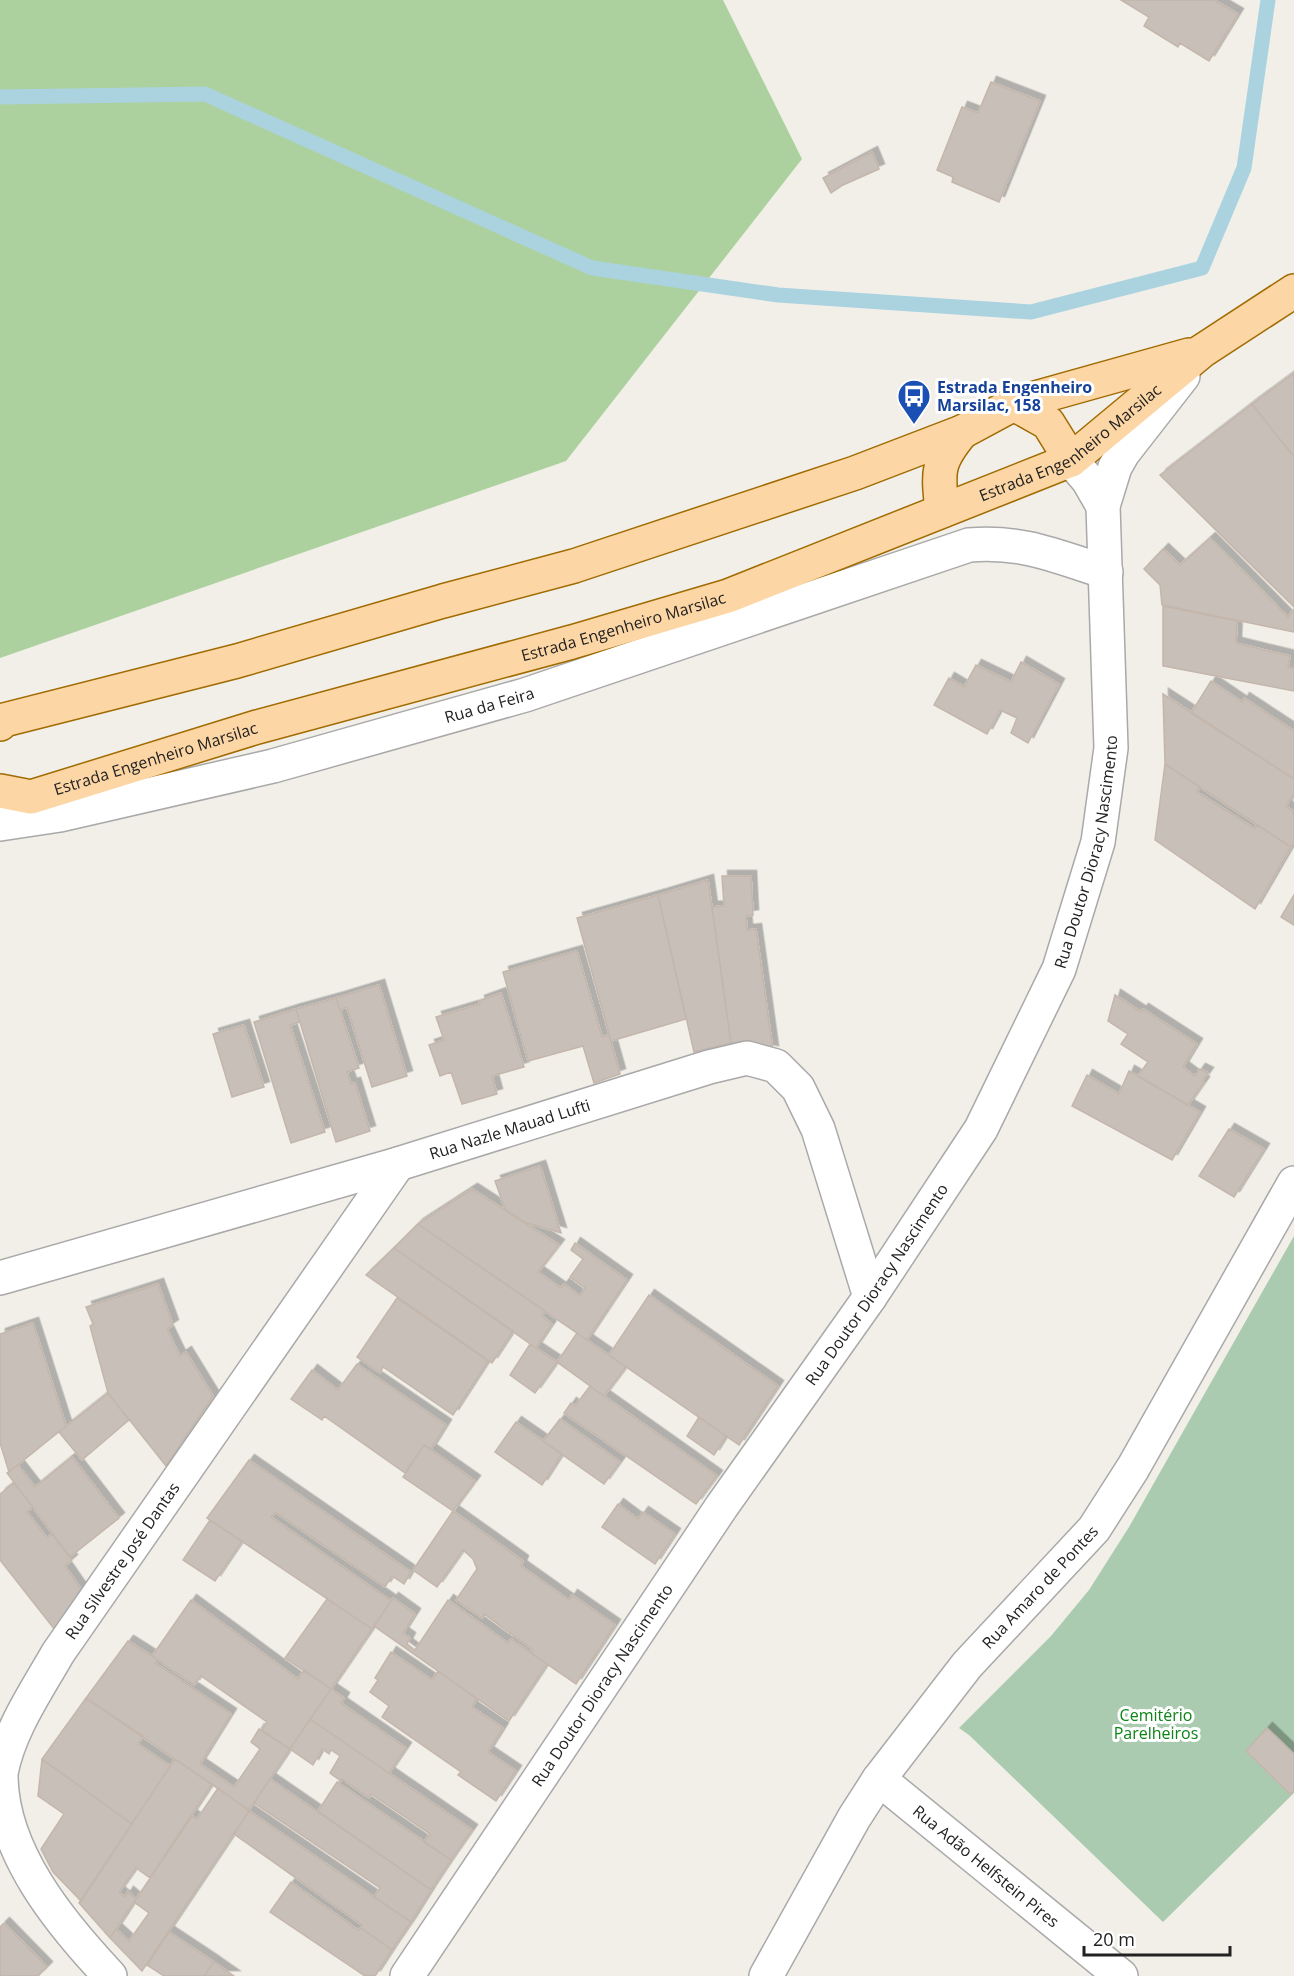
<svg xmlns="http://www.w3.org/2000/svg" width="1294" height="1976" font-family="'Open Sans',sans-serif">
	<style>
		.forest { fill: #add19e }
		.cemetery { fill: #aacbaf }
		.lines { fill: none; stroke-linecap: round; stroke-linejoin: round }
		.stream { stroke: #aad3df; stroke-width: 15 }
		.building { fill: #c7bfb8; stroke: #c4b6ab; stroke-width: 1.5; filter: url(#shadow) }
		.minor-casing { stroke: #a9a9a9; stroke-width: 36 }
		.primary-casing { stroke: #a06b00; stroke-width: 36 }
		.minor { stroke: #fff; stroke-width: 33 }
		.primary { stroke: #fcd6a4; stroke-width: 33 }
		.labels { text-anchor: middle; stroke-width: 6; stroke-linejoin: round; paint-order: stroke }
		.transit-label { font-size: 16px; font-weight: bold; fill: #164399; stroke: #fff; text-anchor: start }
		.street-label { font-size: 16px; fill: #222; stroke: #fff }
		.park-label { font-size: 16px; fill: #0c8416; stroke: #fff }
	</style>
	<defs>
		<filter id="shadow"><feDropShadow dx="5.5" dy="-5.5" stdDeviation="0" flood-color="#0004"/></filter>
	</defs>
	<rect width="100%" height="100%" fill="#f2efe9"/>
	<path class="forest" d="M 0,0 L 723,0 L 802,159 L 566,461 L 0,658 Z"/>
	<path class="cemetery" d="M 1294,1236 L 1294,1793 L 1163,1922 L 969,1735 L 959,1728 L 1051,1636 L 1089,1590 L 1129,1527 Z"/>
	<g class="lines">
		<path class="stream" d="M 0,97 L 205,94 L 592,268 L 778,295 L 1031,312 L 1202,268 L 1244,168 L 1268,0"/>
	</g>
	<path class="building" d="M 1121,0 L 1214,0 L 1238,14 L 1209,61 L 1180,43 L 1178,47 L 1144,26 L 1149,17 Z
		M 991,82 L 1040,101 L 999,202 L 952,182 L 953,177 L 937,170 L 962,107 L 978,113 Z
		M 872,152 L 879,169 L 843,185 L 831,193 L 823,178 Z
		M 1294,373 L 1294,457 L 1252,404 Z
		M 1252,404 L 1294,457 L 1294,607 L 1160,475 Z
		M 1210,538 L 1288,617 L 1294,609 L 1294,632 L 1162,605 L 1160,585 L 1144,569 L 1163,549 L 1180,565 Z
		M 1163,606 L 1237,621 L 1236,643 L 1290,656 L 1288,667 L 1294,669 L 1294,691 L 1163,666 Z
		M 1021,662 L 1059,684 L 1028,743 L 1011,733 L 1017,718 L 1000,710 L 987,734 L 934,705 L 949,678 L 964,687 L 976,665 L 1011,682 Z
		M 1211,681 L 1242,702 L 1244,698 L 1294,731 L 1294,779 L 1191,713 Z
		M 1163,694 L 1294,779 L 1294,793 L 1286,806 L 1294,812 L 1294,841 L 1291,847 L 1165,764 Z
		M 1165,764 L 1200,787 L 1197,792 L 1255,829 L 1257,825 L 1291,847 L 1255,909 L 1155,840 Z
		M 722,876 L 751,876 L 753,915 L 746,916 L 747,930 L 756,929 L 773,1051 L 731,1043 L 712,907 L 724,906 Z
		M 708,880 L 731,1043 L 694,1052 L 658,895 Z
		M 658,895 L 686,1019 L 611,1041 L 577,918 Z
		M 1294,895 L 1294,925 L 1281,917 Z
		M 577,951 L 602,1037 L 609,1035 L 620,1074 L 594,1083 L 583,1046 L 528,1061 L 503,972 Z
		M 379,985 L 407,1076 L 372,1087 L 347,1007 L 340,1010 L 336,998 Z
		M 501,993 L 524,1067 L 492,1076 L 497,1094 L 462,1104 L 451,1072 L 440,1076 L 429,1045 L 444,1040 L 436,1017 L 480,1004 L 479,1001 Z
		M 1115,995 L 1141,1012 L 1143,1009 L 1197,1044 L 1183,1067 L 1195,1076 L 1200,1069 L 1208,1073 L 1202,1081 L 1204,1082 L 1188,1105 L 1138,1076 L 1148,1062 L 1121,1044 L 1128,1034 L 1108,1021 Z
		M 336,998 L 359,1068 L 347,1072 L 351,1084 L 355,1083 L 370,1131 L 336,1142 L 296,1009 Z
		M 296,1009 L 300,1022 L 290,1025 L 325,1132 L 291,1143 L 254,1022 Z
		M 244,1025 L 264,1087 L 232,1097 L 213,1034 Z
		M 1129,1071 L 1200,1112 L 1172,1160 L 1072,1106 L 1087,1075 L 1119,1094 Z
		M 1229,1129 L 1264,1149 L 1234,1197 L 1199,1176 Z
		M 540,1166 L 544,1178 L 561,1233 L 524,1222 L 510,1213 L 505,1209 L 495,1181 Z
		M 472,1189 L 559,1245 L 538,1272 L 561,1288 L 564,1284 L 580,1296 L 585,1288 L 570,1277 L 583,1259 L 571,1250 L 575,1243 L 627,1280 L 587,1340 L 418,1224 Z
		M 418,1224 L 545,1311 L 542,1316 L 552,1324 L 536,1348 L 394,1248 Z
		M 394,1248 L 513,1331 L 492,1363 L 366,1275 Z
		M 158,1284 L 173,1325 L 167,1329 L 180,1356 L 186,1352 L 213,1396 L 166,1466 L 108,1393 L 90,1326 L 93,1324 L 86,1307 Z
		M 649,1295 L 778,1386 L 739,1445 L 609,1355 Z
		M 397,1298 L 488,1361 L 453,1415 L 383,1367 L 380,1373 L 357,1357 Z
		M 33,1323 L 66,1426 L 9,1472 L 0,1443 L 0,1334 Z
		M 577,1333 L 626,1367 L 604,1396 L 557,1362 Z
		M 530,1344 L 557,1362 L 535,1393 L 510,1375 Z
		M 357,1364 L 446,1425 L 431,1449 L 424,1445 L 405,1473 L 324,1416 L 322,1420 L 291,1399 L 312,1370 L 338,1390 Z
		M 590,1386 L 717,1476 L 696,1504 L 564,1413 L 571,1403 L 575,1406 Z
		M 108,1393 L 129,1420 L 82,1460 L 59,1432 Z
		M 699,1417 L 726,1436 L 714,1455 L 687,1436 Z
		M 560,1419 L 620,1462 L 604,1484 L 543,1441 Z
		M 516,1422 L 562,1454 L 542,1485 L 495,1452 Z
		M 424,1445 L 475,1481 L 453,1511 L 403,1477 Z
		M 72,1457 L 119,1518 L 70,1557 L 7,1473 L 18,1465 L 35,1487 Z
		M 249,1460 L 411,1572 L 404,1584 L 392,1576 L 385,1587 L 275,1512 L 271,1517 L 391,1601 L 372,1629 L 207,1518 Z
		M 14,1483 L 33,1507 L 27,1512 L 47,1538 L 52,1534 L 72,1560 L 65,1566 L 81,1589 L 55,1630 L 0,1560 L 0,1494 Z
		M 618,1504 L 638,1519 L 643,1512 L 675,1534 L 655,1564 L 602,1527 Z
		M 453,1511 L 523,1561 L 521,1566 L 569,1600 L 572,1595 L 615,1625 L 576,1684 L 531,1653 L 533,1650 L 484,1614 L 482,1618 L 456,1600 L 477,1569 L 473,1559 L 463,1550 L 437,1587 L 413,1570 Z
		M 210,1520 L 242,1541 L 215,1581 L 183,1560 Z
		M 393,1598 L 415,1614 L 403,1633 L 410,1638 L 407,1644 L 415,1650 L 448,1600 L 508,1643 L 511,1639 L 547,1664 L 509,1721 L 374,1626 Z
		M 327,1599 L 372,1629 L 331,1689 L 285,1658 Z
		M 191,1600 L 298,1679 L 304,1670 L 331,1689 L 290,1749 L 262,1730 L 267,1722 L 201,1676 L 194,1685 L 152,1656 Z
		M 128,1641 L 158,1660 L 155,1663 L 231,1714 L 200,1764 L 234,1787 L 260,1749 L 251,1742 L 259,1729 L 290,1749 L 249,1810 L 86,1698 Z
		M 391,1652 L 432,1680 L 438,1671 L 477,1699 L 472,1707 L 503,1728 L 488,1752 L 516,1771 L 496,1801 L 458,1775 L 461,1772 L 382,1717 L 389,1706 L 370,1692 L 378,1680 L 375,1678 Z
		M 331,1689 L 344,1698 L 341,1703 L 406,1748 L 389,1773 L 310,1719 Z
		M 86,1698 L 143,1736 L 138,1744 L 170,1766 L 132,1824 L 42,1759 Z
		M 310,1719 L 472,1830 L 451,1860 L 424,1842 L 430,1834 L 371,1794 L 369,1798 L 342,1779 L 341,1781 L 330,1773 L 340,1756 L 331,1750 L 329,1754 L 322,1749 L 313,1765 L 290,1749 Z
		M 1267,1728 L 1294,1754 L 1294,1791 L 1290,1794 L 1246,1751 Z
		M 42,1759 L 132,1824 L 81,1901 L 53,1872 L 41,1849 L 64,1814 L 38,1796 Z
		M 175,1759 L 212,1784 L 150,1878 L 136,1868 L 119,1892 L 125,1897 L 128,1892 L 136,1899 L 110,1938 L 79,1903 Z
		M 270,1779 L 431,1890 L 411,1922 L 374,1897 L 380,1888 L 254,1803 Z
		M 337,1782 L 451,1860 L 431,1890 L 318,1811 Z
		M 218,1788 L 249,1811 L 142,1971 L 110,1938 L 116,1929 L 129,1941 L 149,1913 L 134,1902 L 192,1816 L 197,1819 Z
		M 249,1811 L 411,1922 L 392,1950 L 361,1928 L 362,1925 L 234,1834 Z
		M 291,1882 L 358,1930 L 361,1928 L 392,1950 L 375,1976 L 365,1976 L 270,1912 Z
		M 4,1923 L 47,1967 L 38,1976 L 0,1976 L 0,1927 Z
		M 169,1932 L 214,1962 L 204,1976 L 164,1976 L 147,1965 Z
		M 214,1962 L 234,1976 L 204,1976 Z"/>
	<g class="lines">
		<defs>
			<g id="minor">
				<path d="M 1071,460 L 1088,480 L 1103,506"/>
				<path id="s1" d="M 0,824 L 60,815 L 273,766 L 525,695 L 969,545 C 1021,540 1058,557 1106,572"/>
				<path id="s2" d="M 0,1278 L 398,1164 L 709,1067 L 747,1058 L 776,1066 L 798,1088 L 818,1129 L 870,1297"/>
				<path id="s3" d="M 879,1779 L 1121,1976"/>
				<path id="s4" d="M 110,1976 C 61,1924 0,1851 1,1773 C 9,1730 37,1690 58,1653 L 398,1164"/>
				<path id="s5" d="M 407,1976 L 722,1506 L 870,1297 L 981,1129 L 1059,969 L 1098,842 L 1111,748 L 1103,506 L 1115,467 L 1123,453 L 1183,376"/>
				<path id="s6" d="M 766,1976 L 854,1818 L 879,1779 L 967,1665 L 1094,1529 L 1133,1468 L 1294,1183"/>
			</g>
			<g id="primary">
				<path d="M 1014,404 L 1048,423 L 1071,460"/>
				<path d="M 942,511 C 938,472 936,463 962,432"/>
				<path d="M 0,724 L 4,720 L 237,661 L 443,601 L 574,566 L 855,473 L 962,432 L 1014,404 L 1189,355"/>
				<path id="s7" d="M 0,791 L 31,797 L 257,727 L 572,642 L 728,596 L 1071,460 L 1202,351 L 1294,291"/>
			</g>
		</defs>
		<use href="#minor" class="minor-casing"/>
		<use href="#primary" class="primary-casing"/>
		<use href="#minor" class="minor"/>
		<use href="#primary" class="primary"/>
	</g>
	<defs>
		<symbol id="bus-pin" viewBox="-11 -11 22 30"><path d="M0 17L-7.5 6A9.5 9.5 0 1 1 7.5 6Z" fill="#1a4fb4" stroke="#fff"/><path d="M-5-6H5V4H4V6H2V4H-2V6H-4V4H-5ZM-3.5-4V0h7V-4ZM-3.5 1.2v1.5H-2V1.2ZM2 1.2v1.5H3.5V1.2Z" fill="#fff"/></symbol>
	</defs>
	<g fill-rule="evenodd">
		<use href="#bus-pin" x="895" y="377" width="38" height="52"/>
	</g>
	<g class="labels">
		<g class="transit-label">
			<text x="937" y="393">Estrada Engenheiro<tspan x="937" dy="18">Marsilac, 158</tspan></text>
		</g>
		<g class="street-label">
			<text dy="6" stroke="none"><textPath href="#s7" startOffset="1134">Estrada Engenheiro Marsilac</textPath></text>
			<text dy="6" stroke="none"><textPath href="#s7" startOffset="648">Estrada Engenheiro Marsilac</textPath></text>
			<text dy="6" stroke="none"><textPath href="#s1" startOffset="504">Rua da Feira</textPath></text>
			<text dy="6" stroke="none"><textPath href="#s7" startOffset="162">Estrada Engenheiro Marsilac</textPath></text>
			<text dy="6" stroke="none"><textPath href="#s5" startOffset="1322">Rua Doutor Dioracy Nascimento</textPath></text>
			<text dy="6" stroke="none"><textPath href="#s2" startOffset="531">Rua Nazle Mauad Lufti</textPath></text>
			<text dy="6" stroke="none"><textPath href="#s5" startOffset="836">Rua Doutor Dioracy Nascimento</textPath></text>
			<text dy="6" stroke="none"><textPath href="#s4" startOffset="482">Rua Silvestre José Dantas</textPath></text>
			<text dy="6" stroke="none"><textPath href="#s6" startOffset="478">Rua Amaro de Pontes</textPath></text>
			<text dy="6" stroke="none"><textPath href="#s5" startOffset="350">Rua Doutor Dioracy Nascimento</textPath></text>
			<text dy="6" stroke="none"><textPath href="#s3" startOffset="138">Rua Adão Helfstein Pires</textPath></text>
		</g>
		<g class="park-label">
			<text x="1156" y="1721">Cemitério<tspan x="1156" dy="18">Parelheiros</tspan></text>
		</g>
	</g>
	<path d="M1084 1946v9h146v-9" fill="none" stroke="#222222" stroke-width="3"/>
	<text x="1093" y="1946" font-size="18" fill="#222222" stroke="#ffffff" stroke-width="4.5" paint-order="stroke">20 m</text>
</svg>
